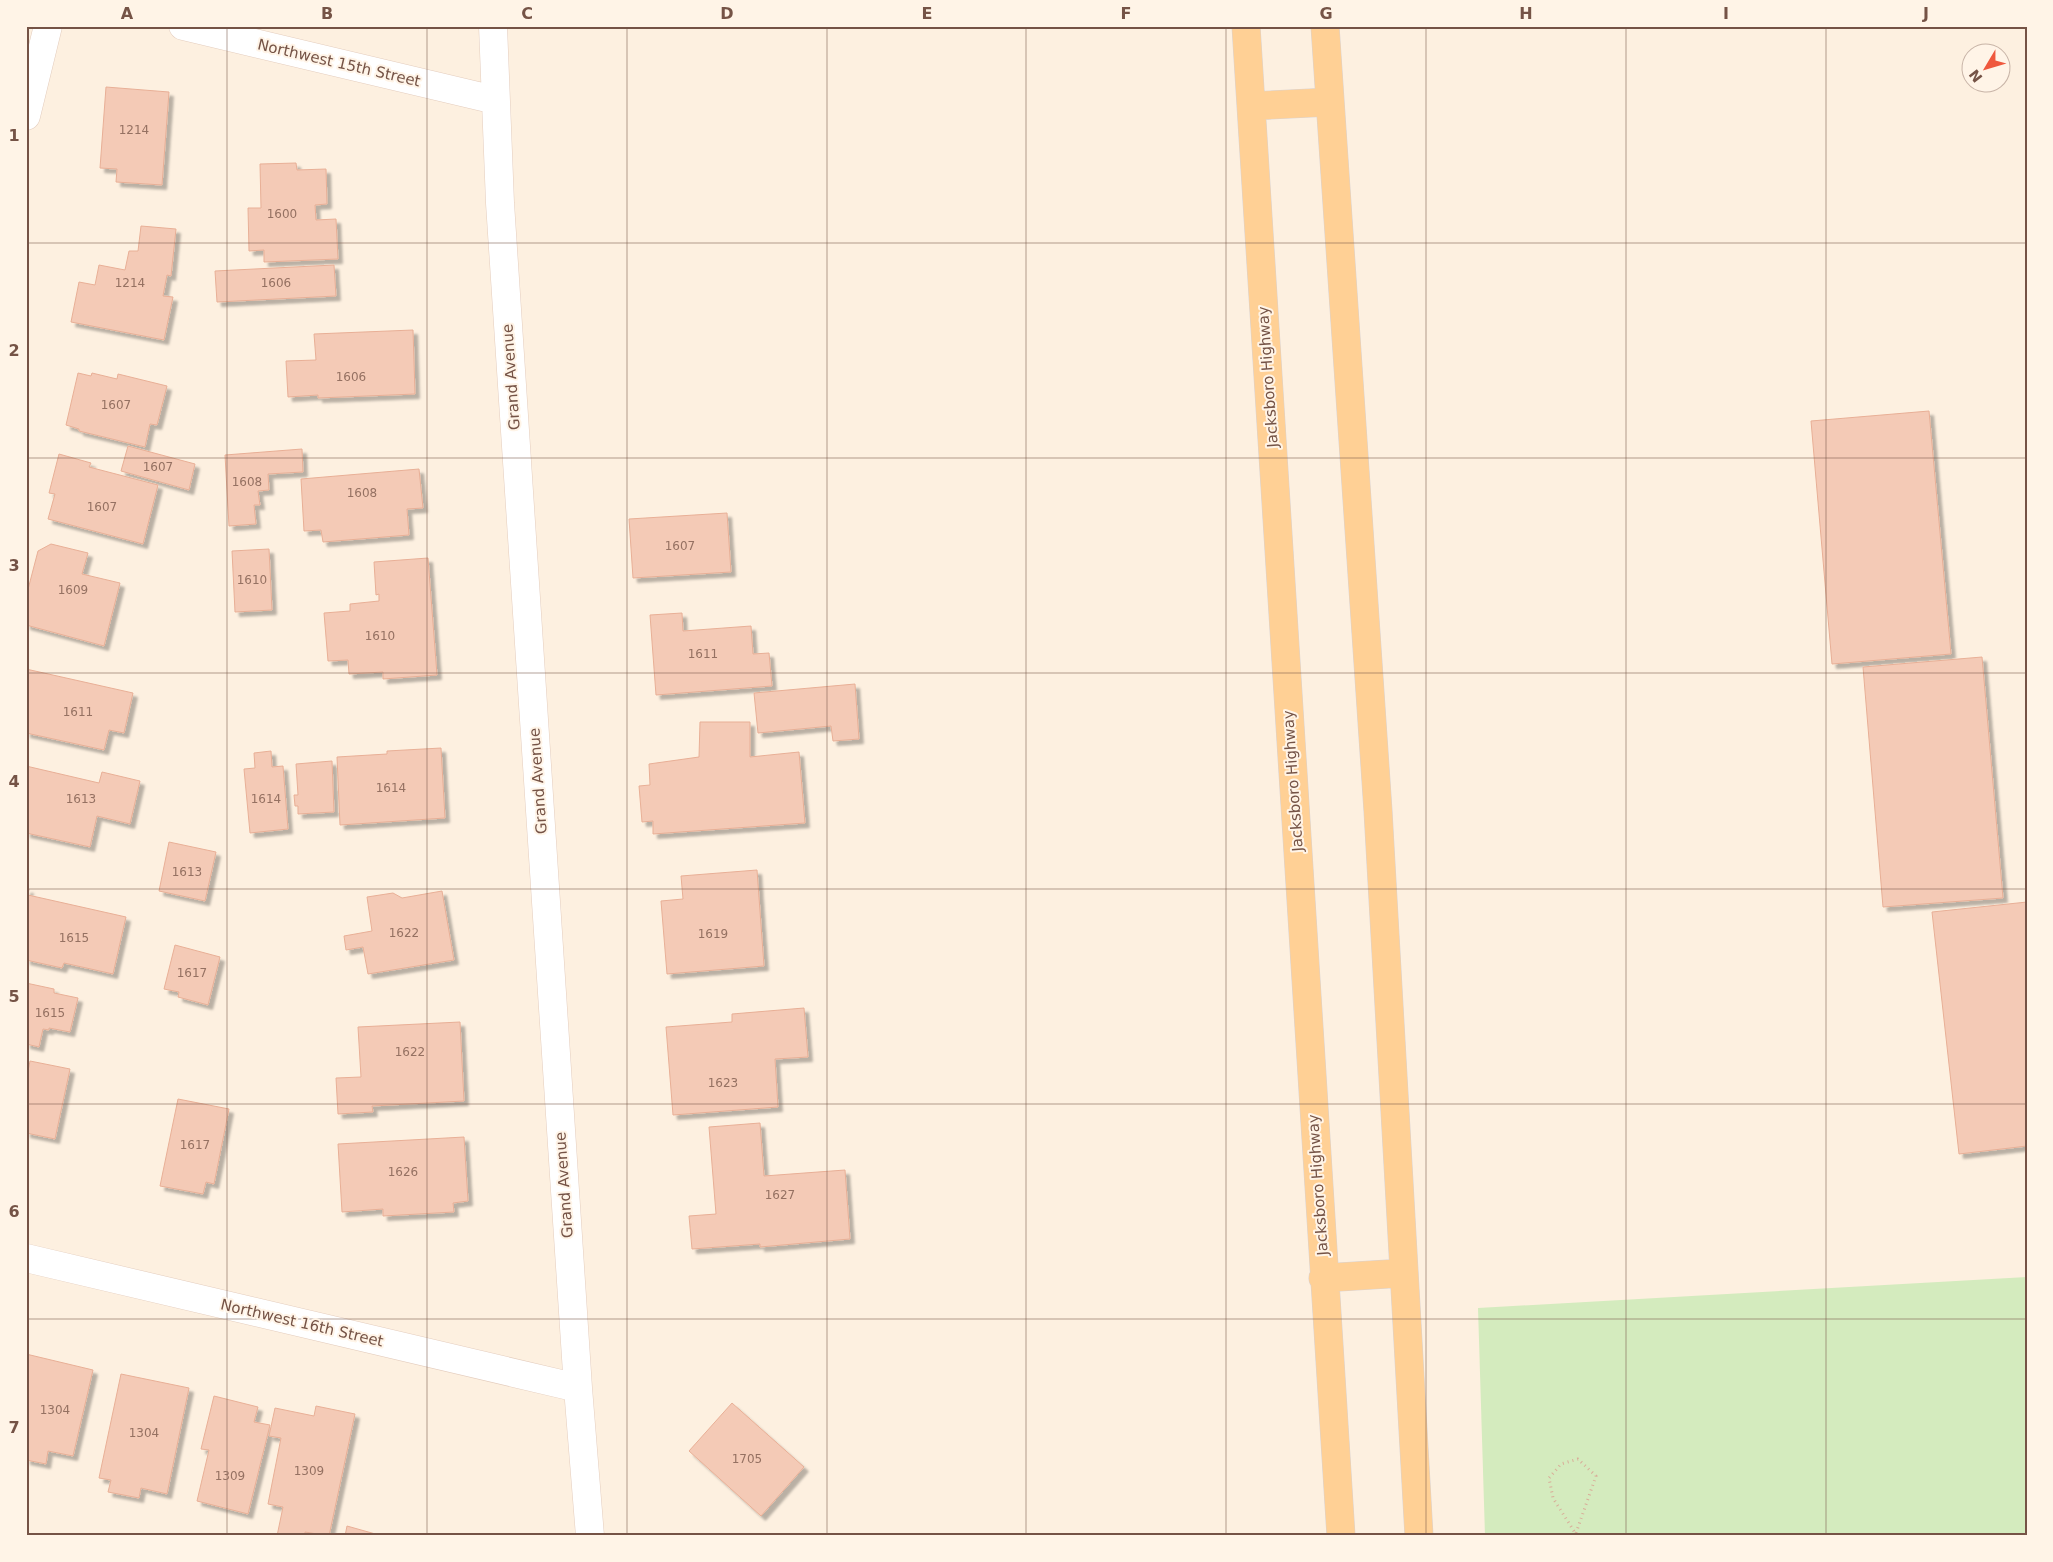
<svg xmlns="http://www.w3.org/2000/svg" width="2053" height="1562" font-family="'DejaVu Sans',sans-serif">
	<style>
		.green { fill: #d4ebbe }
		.building { fill: #f4cab6; stroke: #e8af96; filter: url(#shadow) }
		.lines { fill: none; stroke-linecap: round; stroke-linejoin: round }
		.minor-casing { stroke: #e4cdbe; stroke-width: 29 }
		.major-casing { stroke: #dbd2cf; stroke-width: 29 }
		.path { stroke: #d9ad99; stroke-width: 3; stroke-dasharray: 1 4; stroke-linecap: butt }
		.minor { stroke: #fff; stroke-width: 28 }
		.major { stroke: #ffd095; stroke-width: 28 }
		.grid { fill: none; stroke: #755346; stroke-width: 1; stroke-opacity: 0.55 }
		.labels { text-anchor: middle; stroke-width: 4; stroke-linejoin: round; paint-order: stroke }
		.number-label { font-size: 12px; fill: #957162 }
		.street-label { font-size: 15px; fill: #755346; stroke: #fff4e7 }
		.neatline { fill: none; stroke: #755346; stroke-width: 2 }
		.grid-label { font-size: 16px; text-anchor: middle; font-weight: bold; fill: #755346 }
	</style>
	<defs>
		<filter id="shadow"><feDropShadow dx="4.5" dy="4.5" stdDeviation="1" flood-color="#0004"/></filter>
	</defs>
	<rect width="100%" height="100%" fill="#fdf0e0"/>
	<path class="green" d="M 2027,1277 L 2027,1536 L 1485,1536 L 1478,1308 Z"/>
	<path class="building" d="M 106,87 L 169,92 L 162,185 L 116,182 L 117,169 L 100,168 Z
		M 296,163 L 297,170 L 326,169 L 327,204 L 315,205 L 316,220 L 336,219 L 338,259 L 264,262 L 264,250 L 249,251 L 248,208 L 261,208 L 260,164 Z
		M 141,226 L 176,229 L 171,276 L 167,275 L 163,296 L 173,297 L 164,340 L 71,322 L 79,282 L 95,285 L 99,265 L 125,270 L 129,251 L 138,251 Z
		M 334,265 L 336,296 L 217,302 L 215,271 Z
		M 413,330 L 415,394 L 318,398 L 318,395 L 288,397 L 286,361 L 316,360 L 314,334 Z
		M 78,373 L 91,376 L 92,373 L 117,379 L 118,374 L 167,386 L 157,425 L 150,424 L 145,447 L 79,431 L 79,429 L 66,425 Z
		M 1929,411 L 1951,654 L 1832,664 L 1811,421 Z
		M 128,446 L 195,464 L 189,490 L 121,471 Z
		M 302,449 L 303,472 L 268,474 L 269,490 L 258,491 L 260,505 L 254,505 L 256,524 L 229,526 L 225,455 Z
		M 59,454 L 91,463 L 89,467 L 158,485 L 143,544 L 48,519 L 55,494 L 49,493 Z
		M 419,469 L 423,508 L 407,509 L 409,535 L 323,542 L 321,530 L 304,531 L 301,479 Z
		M 727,513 L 731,572 L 633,578 L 629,519 Z
		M 51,544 L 88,553 L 82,574 L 120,583 L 104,646 L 26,625 L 26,597 L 38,551 Z
		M 269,549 L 272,610 L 235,612 L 232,551 Z
		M 428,558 L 437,675 L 383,679 L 383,672 L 349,674 L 348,660 L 328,661 L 324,613 L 350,611 L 350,604 L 379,601 L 379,594 L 376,595 L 374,562 Z
		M 682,613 L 683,631 L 751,626 L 753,654 L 769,653 L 772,686 L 656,695 L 650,615 Z
		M 1982,657 L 2003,898 L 1883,907 L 1863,667 Z
		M 26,669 L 133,693 L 124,733 L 109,730 L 104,750 L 26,733 Z
		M 855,684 L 859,739 L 833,741 L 831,726 L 758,733 L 754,693 Z
		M 700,722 L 750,722 L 750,757 L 799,752 L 805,823 L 653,834 L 653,821 L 642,822 L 639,786 L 650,785 L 649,764 L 699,757 Z
		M 441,748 L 445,818 L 340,825 L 337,757 L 387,754 L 387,751 Z
		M 271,751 L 272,767 L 283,766 L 288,829 L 250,833 L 244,769 L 255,768 L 254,753 Z
		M 332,761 L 334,812 L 298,814 L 298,806 L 295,806 L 294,795 L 298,795 L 296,764 Z
		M 26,766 L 99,783 L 102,772 L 140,781 L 130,824 L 97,816 L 90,847 L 26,833 Z
		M 169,842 L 216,852 L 205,901 L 159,891 Z
		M 757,870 L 764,966 L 667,974 L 661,901 L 683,899 L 681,876 Z
		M 26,889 L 29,889 L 28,895 L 126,917 L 113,974 L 64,963 L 62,968 L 26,960 Z
		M 442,891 L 454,960 L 368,974 L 363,947 L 346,950 L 344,936 L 372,931 L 367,897 L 393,893 L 402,898 Z
		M 2027,902 L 2027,1146 L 1959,1154 L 1932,912 Z
		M 175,945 L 220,957 L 208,1005 L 178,997 L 179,992 L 164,989 Z
		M 26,983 L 54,989 L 54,993 L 78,998 L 70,1032 L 49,1028 L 49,1030 L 43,1029 L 39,1047 L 26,1044 Z
		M 804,1008 L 808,1057 L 775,1059 L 778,1107 L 673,1115 L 666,1027 L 732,1022 L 732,1014 Z
		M 460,1022 L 464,1101 L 372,1106 L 373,1112 L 338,1114 L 336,1078 L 361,1077 L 358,1027 Z
		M 30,1061 L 70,1069 L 55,1139 L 26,1133 L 26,1081 Z
		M 178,1099 L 229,1109 L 214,1184 L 206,1182 L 203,1194 L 160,1186 Z
		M 760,1123 L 764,1176 L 845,1170 L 850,1239 L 760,1247 L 760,1244 L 692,1249 L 689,1216 L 716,1214 L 709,1127 Z
		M 464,1137 L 468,1201 L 453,1203 L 454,1212 L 383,1216 L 383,1209 L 342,1212 L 338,1144 Z
		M 26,1354 L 93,1370 L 73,1456 L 48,1451 L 46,1464 L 26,1460 Z
		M 121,1374 L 189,1388 L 167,1494 L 141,1488 L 139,1498 L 108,1492 L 111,1480 L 99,1478 Z
		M 214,1396 L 258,1407 L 254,1422 L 270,1425 L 248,1514 L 197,1501 L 209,1450 L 201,1449 Z
		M 732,1403 L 804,1467 L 761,1516 L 689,1451 Z
		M 316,1406 L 355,1414 L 329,1536 L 305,1532 L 305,1536 L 277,1536 L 283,1507 L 268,1504 L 281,1438 L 269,1436 L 275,1408 L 314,1416 Z
		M 347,1526 L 379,1535 L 379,1536 L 345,1536 Z"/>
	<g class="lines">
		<defs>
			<path id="minor" d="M 183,26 L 495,100
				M 493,26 L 500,203 L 578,1388 L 590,1536
				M 26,116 L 48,26
				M 26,1258 L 578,1388"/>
			<path id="major" d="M 1246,26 L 1341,1536
				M 1325,26 L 1378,811 L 1419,1536
				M 1251,106 L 1330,102
				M 1323,1278 L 1404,1273"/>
		</defs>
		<use href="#minor" class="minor-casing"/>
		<use href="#major" class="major-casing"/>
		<path class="path" d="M 1576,1533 L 1596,1476 L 1578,1459 L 1561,1464 L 1549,1478 L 1553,1498 L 1577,1536"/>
		<use href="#minor" class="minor"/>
		<use href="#major" class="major"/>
	</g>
	<path class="grid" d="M 227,26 L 227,1536M 427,26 L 427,1536M 627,26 L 627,1536M 827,26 L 827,1536M 1026,26 L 1026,1536M 1226,26 L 1226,1536M 1426,26 L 1426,1536M 1626,26 L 1626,1536M 1826,26 L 1826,1536M 26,243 L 2027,243M 26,458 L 2027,458M 26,673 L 2027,673M 26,889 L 2027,889M 26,1104 L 2027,1104M 26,1319 L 2027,1319"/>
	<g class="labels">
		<g class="number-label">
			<text x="134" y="134">1214</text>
			<text x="282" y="218">1600</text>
			<text x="130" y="287">1214</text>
			<text x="276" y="287">1606</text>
			<text x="351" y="381">1606</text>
			<text x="116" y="409">1607</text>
			<text x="158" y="471">1607</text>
			<text x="247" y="486">1608</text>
			<text x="362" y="497">1608</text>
			<text x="102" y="511">1607</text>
			<text x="680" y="550">1607</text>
			<text x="252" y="584">1610</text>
			<text x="73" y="594">1609</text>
			<text x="380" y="640">1610</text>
			<text x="703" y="658">1611</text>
			<text x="78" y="716">1611</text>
			<text x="391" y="792">1614</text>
			<text x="81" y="803">1613</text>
			<text x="266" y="803">1614</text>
			<text x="187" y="876">1613</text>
			<text x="404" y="937">1622</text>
			<text x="713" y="938">1619</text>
			<text x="74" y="942">1615</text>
			<text x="192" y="977">1617</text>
			<text x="50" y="1017">1615</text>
			<text x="410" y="1056">1622</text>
			<text x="723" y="1087">1623</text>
			<text x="195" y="1149">1617</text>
			<text x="403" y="1176">1626</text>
			<text x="780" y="1199">1627</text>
			<text x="55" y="1414">1304</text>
			<text x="144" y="1437">1304</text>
			<text x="747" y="1463">1705</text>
			<text x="309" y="1475">1309</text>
			<text x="230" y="1480">1309</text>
		</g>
		<g class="street-label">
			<text transform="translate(339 63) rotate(13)" y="5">Northwest 15th Street</text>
			<text transform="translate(511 377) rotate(-94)" y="5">Grand Avenue</text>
			<text transform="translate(1268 377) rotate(-94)" y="5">Jacksboro Highway</text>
			<text transform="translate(538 781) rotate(-94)" y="5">Grand Avenue</text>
			<text transform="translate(1293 781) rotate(-94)" y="5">Jacksboro Highway</text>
			<text transform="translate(564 1185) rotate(-94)" y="5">Grand Avenue</text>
			<text transform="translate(1318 1185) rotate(-94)" y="5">Jacksboro Highway</text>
			<text transform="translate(302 1323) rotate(13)" y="5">Northwest 16th Street</text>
		</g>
	</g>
	<rect width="2053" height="1562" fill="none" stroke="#fff4e7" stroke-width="55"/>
	<g transform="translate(1986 68) rotate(232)"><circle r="24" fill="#fff4e7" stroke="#c8b4a7"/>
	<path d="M0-4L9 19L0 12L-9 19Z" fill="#ef583d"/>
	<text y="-8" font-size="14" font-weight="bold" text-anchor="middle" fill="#755346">N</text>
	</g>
	<rect x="28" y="28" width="1998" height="1506" class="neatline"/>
	<g class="grid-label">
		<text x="127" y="19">A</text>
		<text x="327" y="19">B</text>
		<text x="527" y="19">C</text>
		<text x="727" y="19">D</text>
		<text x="927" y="19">E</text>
		<text x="1126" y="19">F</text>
		<text x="1326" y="19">G</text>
		<text x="1526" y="19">H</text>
		<text x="1726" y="19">I</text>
		<text x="1926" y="19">J</text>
		<text x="14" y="141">1</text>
		<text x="14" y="356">2</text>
		<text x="14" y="571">3</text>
		<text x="14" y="787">4</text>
		<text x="14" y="1002">5</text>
		<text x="14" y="1217">6</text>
		<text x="14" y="1433">7</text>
	</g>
</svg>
